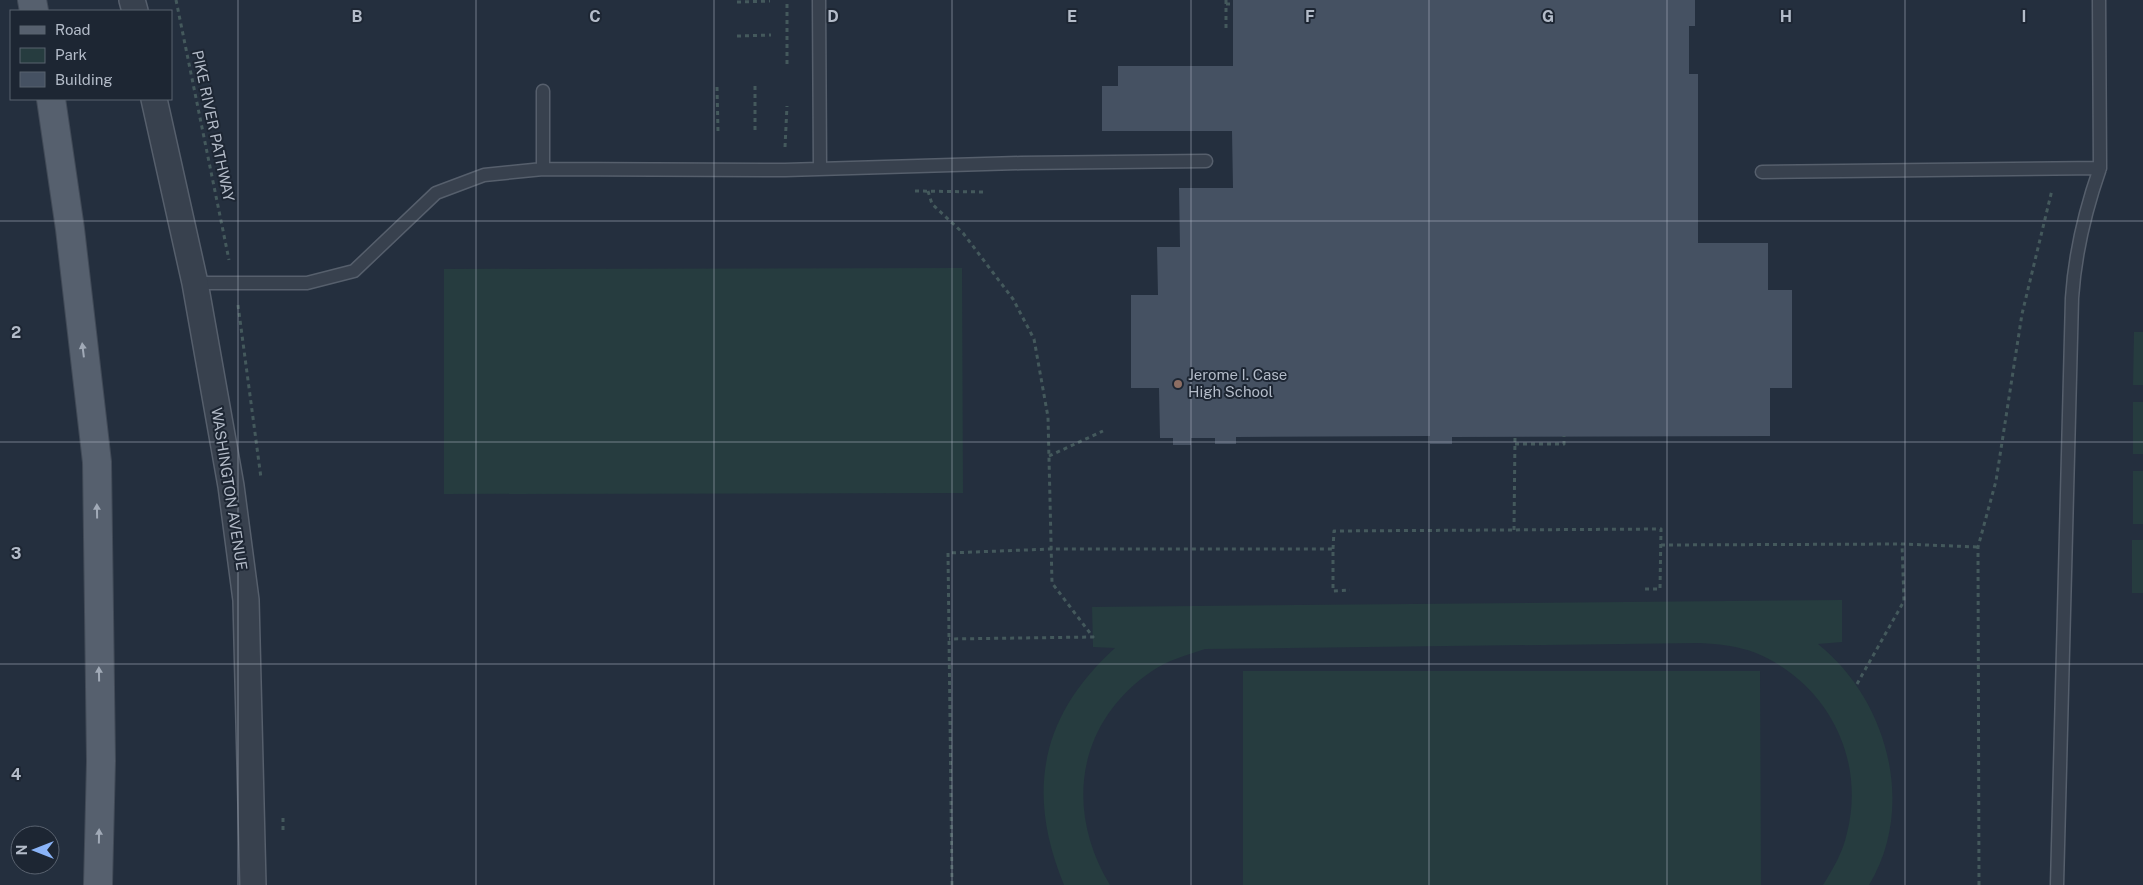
<svg xmlns="http://www.w3.org/2000/svg" width="2143" height="885" font-family="'Public Sans',sans-serif">
	<style>
		.green { fill: #263c3f }
		.building { fill: #455162 }
		.lines { fill: none; stroke-linecap: round; stroke-linejoin: round }
		.service-casing { stroke: #565f6c; stroke-width: 15 }
		.minor-casing { stroke: #565f6c; stroke-width: 28 }
		.primary-casing { stroke: #414a57; stroke-width: 30 }
		.path { stroke: #44595c; stroke-width: 3; stroke-dasharray: 4 4; stroke-linecap: butt }
		.service { stroke: #38414e; stroke-width: 12 }
		.minor { stroke: #38414e; stroke-width: 25 }
		.primary { stroke: #56606e; stroke-width: 28 }
		.oneway { fill: #a1aab7 }
		.grid { fill: none; stroke: #b4bcc9; stroke-width: 1; stroke-opacity: 0.55 }
		.education-dot { fill: #8d6e63; stroke: #1d2633; stroke-width: 2 }
		.labels { text-anchor: middle; stroke-width: 4; stroke-linejoin: round; paint-order: stroke }
		.street-label { font-size: 15px; fill: #b4bcc9; stroke: #1d2633 }
		.poi-label { font-size: 15px; fill: #b4bcc9; stroke: #1d2633; text-anchor: start }
		.grid-label { font-size: 16px; text-anchor: middle; font-weight: bold; fill: #b4bcc9; stroke: #1d2633; stroke-width: 4; stroke-linejoin: round; paint-order: stroke }
	</style>
	<rect width="100%" height="100%" fill="#242f3e"/>
	<path class="green" d="M 962,268 L 963,493 L 444,494 L 444,269 Z
		M 2134,332 L 2143,332 L 2143,385 L 2133,385 Z
		M 2133,402 L 2143,402 L 2143,454 L 2133,454 Z
		M 2133,471 L 2143,471 L 2143,524 L 2133,524 Z
		M 2132,540 L 2143,540 L 2143,593 L 2132,593 Z
		M 1842,600 L 1842,642 L 1818,644 C 1887,699 1917,806 1869,885 L 1823,885 C 1833,869 1843,852 1847,833 C 1866,758 1827,683 1756,653 C 1738,646 1719,644 1700,643 L 1205,649 C 1187,655 1168,660 1152,671 C 1077,722 1064,809 1110,885 L 1064,885 C 1026,793 1040,716 1115,648 L 1093,647 L 1092,607 Z
		M 1243,671 L 1760,671 L 1761,885 L 1243,885 Z"/>
	<path class="building" d="M 1233,0 L 1695,0 L 1695,26 L 1689,26 L 1689,74 L 1698,74 L 1698,243 L 1768,243 L 1768,290 L 1792,290 L 1792,388 L 1770,388 L 1770,436 L 1452,437 L 1452,444 L 1430,444 L 1430,436 L 1236,437 L 1236,444 L 1215,444 L 1215,438 L 1191,438 L 1191,445 L 1173,445 L 1173,438 L 1160,438 L 1159,388 L 1131,388 L 1131,295 L 1158,295 L 1157,247 L 1180,247 L 1179,188 L 1233,188 L 1232,131 L 1102,131 L 1102,86 L 1118,86 L 1118,66 L 1233,66 Z"/>
	<g class="lines">
		<defs>
			<path id="service" d="M 819,0 L 820,169
				M 543,91 L 543,169
				M 1762,172 L 2100,168 L 2099,0
				M 195,283 L 307,283 L 354,271 L 436,193 L 484,175 L 543,169 L 785,170 L 1021,163 L 1206,161
				M 2057,885 L 2072,298 C 2075,252 2085,211 2100,168"/>
			<path id="minor" d="M 132,0 L 135,11
				M 154,99 L 195,283 L 231,486 L 246,600 L 253,885"/>
			<path id="primary" d="M 32,0 L 34,11
				M 51,99 L 70,229 L 97,462 L 101,761 L 98,885"/>
		</defs>
		<use href="#service" class="service-casing"/>
		<use href="#minor" class="minor-casing"/>
		<use href="#primary" class="primary-casing"/>
		<path class="path" d="M 176,0 L 229,260
			M 1226,0 L 1226,29
			M 737,2 L 770,1
			M 1226,4 L 1233,4
			M 737,36 L 771,35
			M 787,64 L 787,0
			M 755,86 L 755,130
			M 717,87 L 718,131
			M 785,147 L 787,106
			M 915,191 L 984,192
			M 928,191 L 932,204 L 963,233 L 1013,299 L 1034,339 L 1048,417 L 1052,583 L 1093,637 L 949,639
			M 238,305 L 261,478
			M 1515,444 L 1564,444 L 1564,436
			M 1049,456 L 1103,431
			M 1514,530 L 1515,436
			M 1661,545 L 1902,544 L 1978,547
			M 1333,549 L 1334,531 L 1661,529 L 1660,589 L 1644,589
			M 1857,684 L 1904,601 L 1902,544
			M 283,818 L 283,832
			M 952,885 L 948,553 L 1051,549 L 1333,549 L 1333,591 L 1350,590
			M 1979,885 L 1978,547 L 1996,481 L 2022,314 L 2052,190"/>
		<use href="#service" class="service"/>
		<use href="#minor" class="minor"/>
		<use href="#primary" class="primary"/>
	</g>
	<defs><path id="oneway-solid" d="M-6-.8H1V-3.2L6.5 0L1 3.2V.8H-6Z" transform="scale(1.25)"/></defs>
	<g class="oneway">
		<use href="#oneway-solid" transform="translate(83 350) rotate(-97)"/>
		<use href="#oneway-solid" transform="translate(97 511) rotate(-91)"/>
		<use href="#oneway-solid" transform="translate(99 674) rotate(-91)"/>
		<use href="#oneway-solid" transform="translate(99 836) rotate(-89)"/>
	</g>
	<path class="grid" d="M 238,0 L 238,885M 476,0 L 476,885M 714,0 L 714,885M 952,0 L 952,885M 1191,0 L 1191,885M 1429,0 L 1429,885M 1667,0 L 1667,885M 1905,0 L 1905,885M 0,221 L 2143,221M 0,442 L 2143,442M 0,664 L 2143,664"/>
	<circle class="education-dot" cx="1178" cy="384" r="5"/>
	<g class="labels">
		<g class="street-label">
			<text transform="translate(213 126) rotate(78)" y="5">PIKE RIVER PATHWAY</text>
			<text transform="translate(229 489) rotate(81)" y="5">WASHINGTON AVENUE</text>
		</g>
		<g class="poi-label">
			<text x="1188" y="380">Jerome I. Case<tspan x="1188" dy="17">High School</tspan></text>
		</g>
	</g>
	<g class="grid-label">
		<text x="357" y="22">B</text>
		<text x="595" y="22">C</text>
		<text x="833" y="22">D</text>
		<text x="1072" y="22">E</text>
		<text x="1310" y="22">F</text>
		<text x="1548" y="22">G</text>
		<text x="1786" y="22">H</text>
		<text x="2024" y="22">I</text>
		<text x="16" y="338">2</text>
		<text x="16" y="559">3</text>
		<text x="16" y="780">4</text>
	</g>
	<rect x="10" y="10" width="162" height="90" fill="#1d2633" stroke="#59626f"/>
	<rect x="20" y="26" width="25" height="8" fill="#56606e" stroke="#59626f"/>
	<text x="55" y="35" font-size="15" fill="#b4bcc9">Road</text>
	<rect x="20" y="48" width="25" height="15" fill="#263c3f" stroke="#59626f"/>
	<text x="55" y="60" font-size="15" fill="#b4bcc9">Park</text>
	<rect x="20" y="72" width="25" height="15" fill="#455162" stroke="#59626f"/>
	<text x="55" y="85" font-size="15" fill="#b4bcc9">Building</text>
	<g transform="translate(35 850) rotate(270)"><circle r="24" fill="#1d2633" stroke="#59626f"/>
	<path d="M0-4L9 19L0 12L-9 19Z" fill="#8ab4f8"/>
	<text y="-8" font-size="14" font-weight="bold" text-anchor="middle" fill="#b4bcc9">N</text>
	</g>
</svg>
